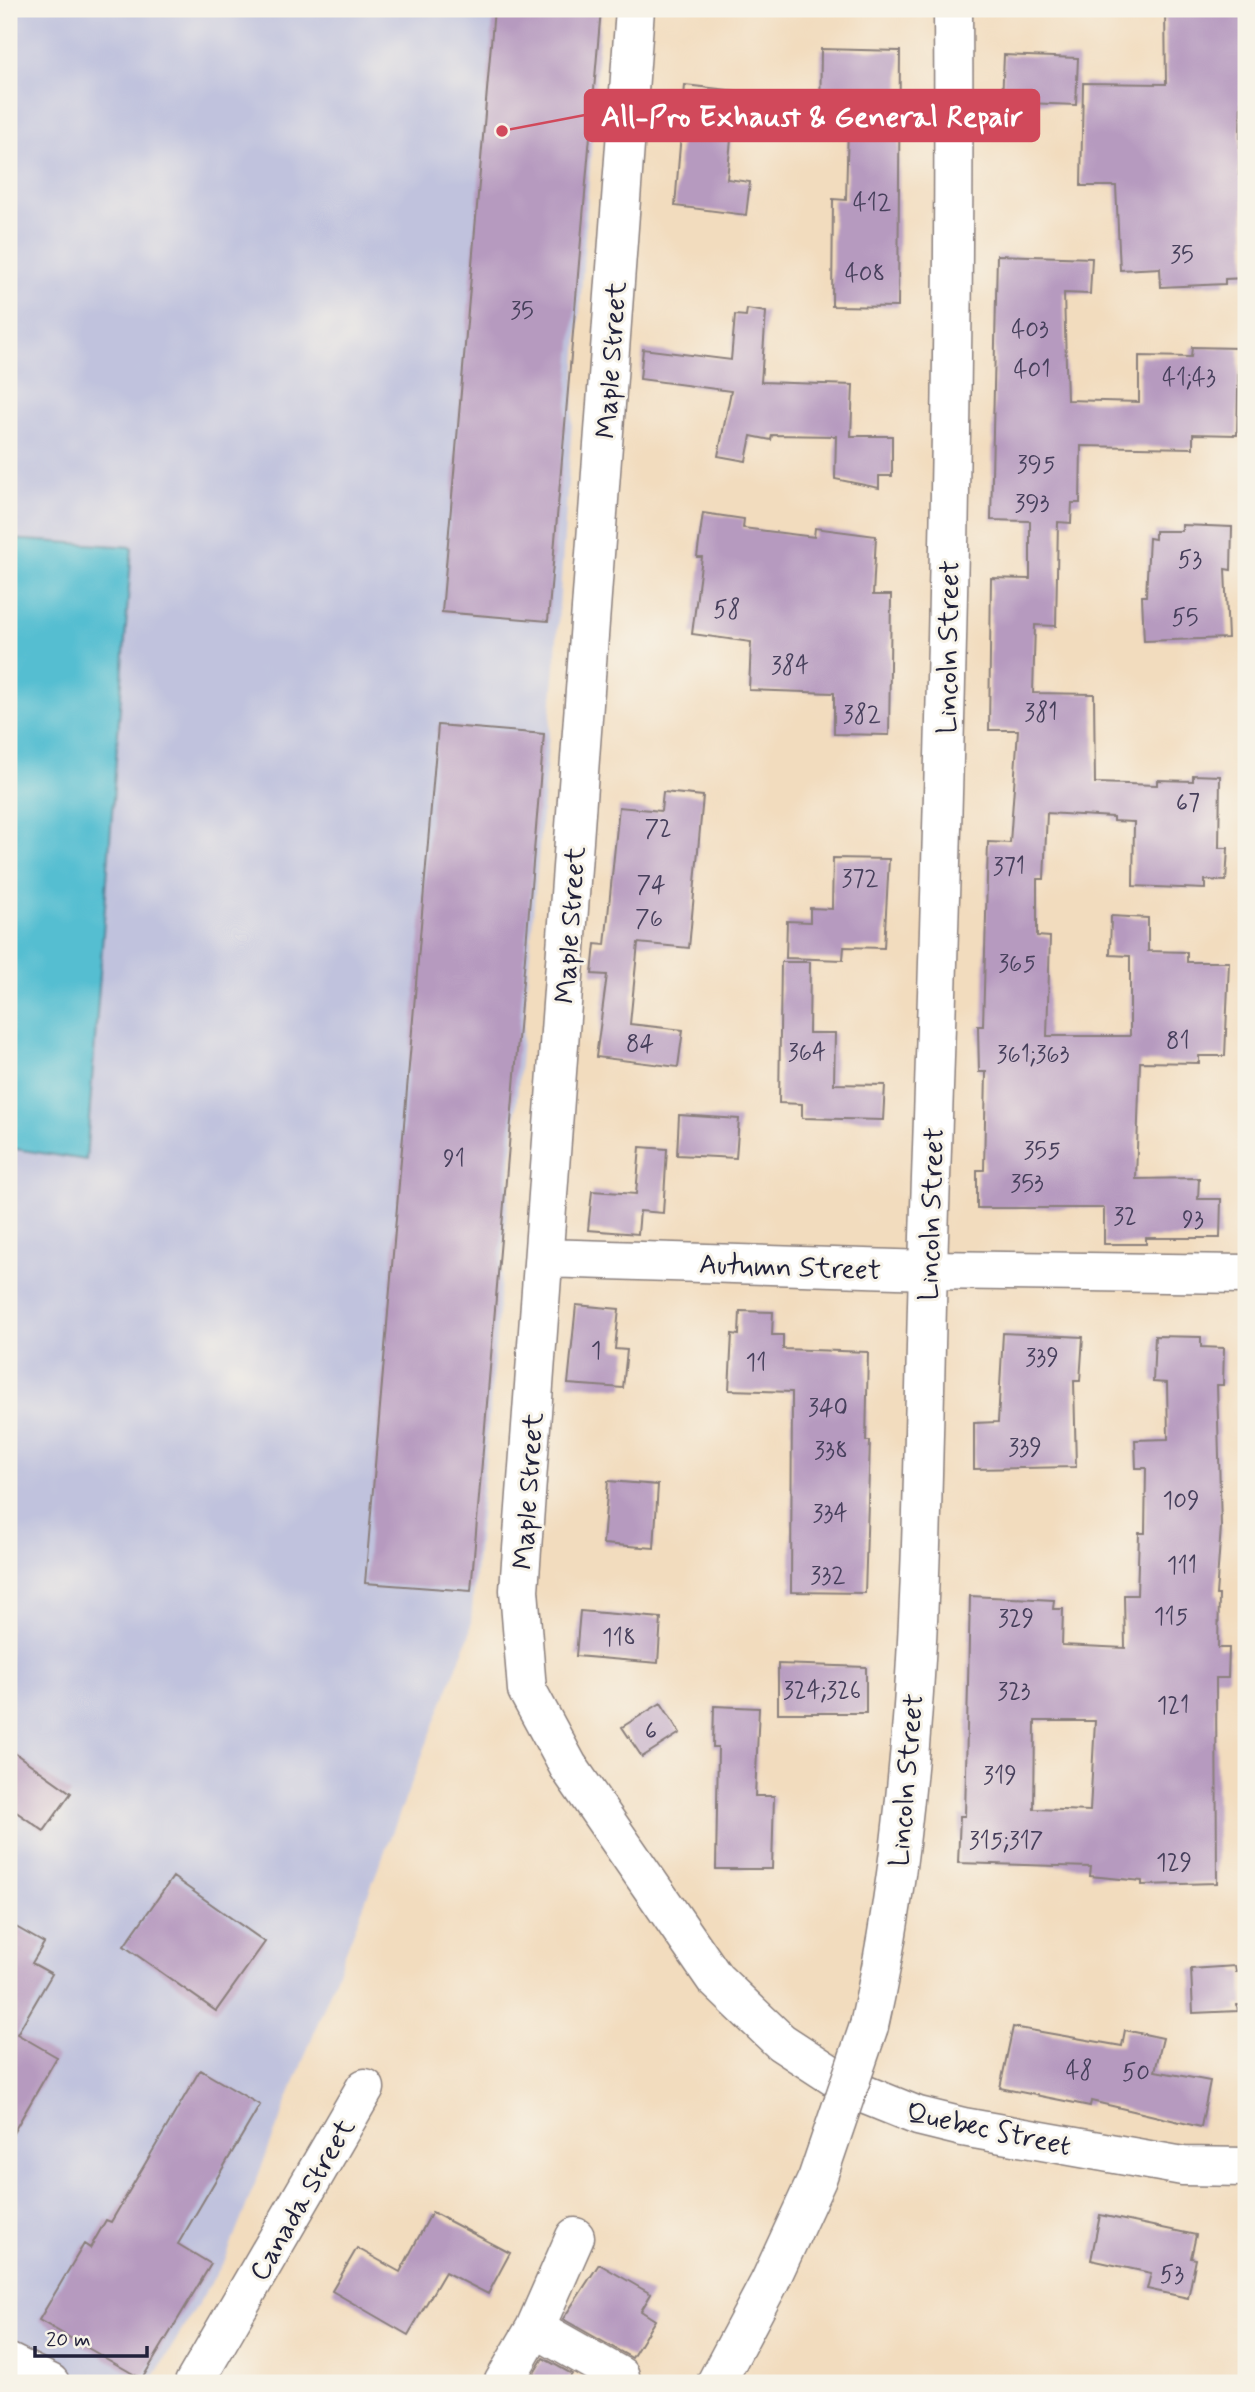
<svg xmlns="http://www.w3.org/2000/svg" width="1255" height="2392" font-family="Mynerve,sans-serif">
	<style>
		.industrial { fill: #c0c2dd }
		.water { fill: #55bed1; stroke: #3c7086; stroke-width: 2 }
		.building { fill: #b69abf; fill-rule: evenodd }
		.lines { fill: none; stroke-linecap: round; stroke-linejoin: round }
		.minor-casing { stroke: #8a7f7c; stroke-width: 41 }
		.tertiary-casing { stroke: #8a7f7c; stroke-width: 41 }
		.minor { stroke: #fff; stroke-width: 38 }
		.tertiary { stroke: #fff; stroke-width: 38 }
		.tertiary-bridge-casing { stroke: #8a7f7c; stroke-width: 41; stroke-linecap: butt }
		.tertiary-bridge { stroke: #fff; stroke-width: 38 }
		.labels { text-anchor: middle; stroke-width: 6; stroke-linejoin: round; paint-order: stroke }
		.number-label { font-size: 24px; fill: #47405c }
		.street-label { font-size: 28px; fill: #22223b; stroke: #f7f3e8 }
		.leader { fill: none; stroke: #d1495b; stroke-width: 2.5 }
		.callout-dot { fill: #d1495b; stroke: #f7f3e8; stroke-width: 2.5 }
		.callout { fill: #d1495b; stroke: #d1495b; stroke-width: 2.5 }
		.callout-label { font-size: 30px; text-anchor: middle; font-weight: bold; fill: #fff }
	</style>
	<rect width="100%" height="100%" fill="#f7f3e8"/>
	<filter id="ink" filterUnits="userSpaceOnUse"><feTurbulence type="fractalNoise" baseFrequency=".0143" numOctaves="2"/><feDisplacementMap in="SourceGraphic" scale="14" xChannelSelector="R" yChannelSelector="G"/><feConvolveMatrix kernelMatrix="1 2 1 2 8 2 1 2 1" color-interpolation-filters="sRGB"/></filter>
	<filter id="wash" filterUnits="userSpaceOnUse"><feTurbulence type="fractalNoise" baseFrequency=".00686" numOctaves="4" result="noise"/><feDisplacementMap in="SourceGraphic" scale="28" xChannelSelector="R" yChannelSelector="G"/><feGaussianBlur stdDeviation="1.57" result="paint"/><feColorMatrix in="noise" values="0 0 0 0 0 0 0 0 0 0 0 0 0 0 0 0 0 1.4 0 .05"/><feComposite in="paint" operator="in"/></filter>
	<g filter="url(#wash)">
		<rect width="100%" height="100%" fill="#f2dcbe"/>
		<path class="industrial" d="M 9,9 L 601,9 L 555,666 L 470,1633 L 226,2258 L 150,2383 L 9,2383 Z"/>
		<path class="water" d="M 9,539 L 132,547 L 86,1160 L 9,1148 Z"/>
		<g id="blocks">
			<path class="building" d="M 494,9 L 601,9 L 548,621 L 442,612 Z
				M 1165,9 L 1246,9 L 1246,102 L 1241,102 L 1239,175 L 1242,175 L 1246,278 L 1225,279 L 1225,284 L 1161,287 L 1160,268 L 1120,270 L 1116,186 L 1081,186 L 1083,83 L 1166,84 Z
				M 821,49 L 900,51 L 898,307 L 832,306 L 833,199 L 846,200 L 848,125 L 820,124 Z
				M 1004,55 L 1078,58 L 1076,105 L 1002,102 Z
				M 685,85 L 736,91 L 727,179 L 750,182 L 746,215 L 675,206 Z
				M 997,255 L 1092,258 L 1090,294 L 1064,293 L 1067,400 L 1139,402 L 1139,356 L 1191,357 L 1192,347 L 1239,348 L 1237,435 L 1193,434 L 1193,448 L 1081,446 L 1080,503 L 1072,503 L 1071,523 L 1058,522 L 1056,626 L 1035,625 L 1033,693 L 1094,694 L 1095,783 L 1157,785 L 1157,780 L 1193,781 L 1193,775 L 1220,776 L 1219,848 L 1228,848 L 1226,881 L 1205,880 L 1205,889 L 1133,886 L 1134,822 L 1113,821 L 1113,817 L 1047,813 L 1044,879 L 1037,879 L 1037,936 L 1050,937 L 1047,1036 L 1130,1036 L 1130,956 L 1110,955 L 1111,916 L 1148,918 L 1148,951 L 1187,952 L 1187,962 L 1229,962 L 1225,1056 L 1199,1056 L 1199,1063 L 1140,1062 L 1136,1179 L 1199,1178 L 1198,1199 L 1221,1199 L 1220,1238 L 1146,1238 L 1146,1244 L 1104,1244 L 1104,1208 L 977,1208 L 977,1170 L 984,1170 L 986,1072 L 979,1072 L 978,1026 L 983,1026 L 988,842 L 1010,843 L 1018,730 L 989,730 L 991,578 L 1030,579 L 1030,521 L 991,520 Z
				M 747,309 L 766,312 L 761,382 L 853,385 L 851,436 L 892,436 L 892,476 L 879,476 L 879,488 L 835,479 L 836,436 L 772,435 L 771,440 L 751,436 L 746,461 L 718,456 L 731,391 L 640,379 L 643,349 L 731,360 L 735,315 L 746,316 Z
				M 703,513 L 744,519 L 743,528 L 814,537 L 815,528 L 876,536 L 873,595 L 891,595 L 889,735 L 834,734 L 834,693 L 749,690 L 751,642 L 692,634 L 702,557 L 697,557 Z
				M 1182,525 L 1232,527 L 1231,570 L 1225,569 L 1228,638 L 1144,641 L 1142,596 L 1146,596 L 1149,538 L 1155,539 L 1155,531 L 1182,531 Z
				M 438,725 L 544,734 L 471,1591 L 365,1583 Z
				M 663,792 L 703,796 L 689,948 L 638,943 L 630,1024 L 683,1030 L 678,1067 L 596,1057 L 607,975 L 592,974 L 595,944 L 605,945 L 619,807 L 661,811 Z
				M 833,858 L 889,859 L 884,948 L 844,947 L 843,960 L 786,958 L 787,921 L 810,922 L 810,908 L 832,909 Z
				M 781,962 L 810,962 L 809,1033 L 835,1033 L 834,1084 L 885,1085 L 883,1120 L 802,1118 L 802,1104 L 779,1103 Z
				M 679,1115 L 739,1119 L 736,1158 L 677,1155 Z
				M 640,1147 L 667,1149 L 663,1213 L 640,1211 L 638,1234 L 588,1230 L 592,1191 L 636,1194 Z
				M 576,1305 L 619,1309 L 615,1349 L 627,1350 L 623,1388 L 568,1384 Z
				M 740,1311 L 773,1312 L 772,1335 L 783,1335 L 783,1349 L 868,1352 L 866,1441 L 870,1441 L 865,1593 L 791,1592 L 792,1392 L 729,1390 L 732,1334 L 739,1335 Z
				M 1003,1333 L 1083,1337 L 1080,1381 L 1074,1381 L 1076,1467 L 974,1469 L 974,1423 L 998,1422 Z
				M 1155,1336 L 1201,1337 L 1201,1347 L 1224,1348 L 1223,1385 L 1217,1385 L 1221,1527 L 1216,1595 L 1219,1595 L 1218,1648 L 1229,1648 L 1228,1678 L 1216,1678 L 1217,1883 L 1142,1885 L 1142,1881 L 1090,1876 L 1091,1867 L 958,1863 L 960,1816 L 965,1816 L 970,1596 L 1054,1600 L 1053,1609 L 1063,1609 L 1062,1645 L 1125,1648 L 1124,1595 L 1137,1595 L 1139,1533 L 1145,1533 L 1146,1468 L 1136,1468 L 1135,1440 L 1168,1439 L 1167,1383 L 1153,1382 ZM 1035,1721 L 1095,1721 L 1090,1811 L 1034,1809 Z
				M 608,1481 L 658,1485 L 654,1548 L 603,1544 Z
				M 580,1611 L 661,1618 L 658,1663 L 576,1656 Z
				M 778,1664 L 866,1667 L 866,1713 L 778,1713 Z
				M 661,1703 L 680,1733 L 642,1757 L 622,1727 Z
				M 714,1706 L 759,1708 L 755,1796 L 774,1796 L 772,1869 L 716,1869 L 718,1747 L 713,1747 Z
				M 9,1749 L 71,1793 L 44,1831 L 9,1807 Z
				M 173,1877 L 265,1942 L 216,2011 L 124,1946 Z
				M 9,1923 L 44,1943 L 32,1963 L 52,1974 L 17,2034 L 57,2057 L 9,2140 Z
				M 1235,1966 L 1236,1972 L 1242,1972 L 1243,2005 L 1237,2005 L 1238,2011 L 1193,2013 L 1191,1969 Z
				M 1013,2027 L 1122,2046 L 1125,2030 L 1163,2038 L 1155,2071 L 1210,2081 L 1201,2127 L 1091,2101 L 1090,2106 L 1000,2088 Z
				M 200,2070 L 260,2105 L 178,2244 L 211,2264 L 142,2379 L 39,2320 L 84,2244 L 90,2248 L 106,2220 L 111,2222 Z
				M 432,2212 L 510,2253 L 488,2294 L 445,2272 L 408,2335 L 332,2291 L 357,2248 L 400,2272 Z
				M 1100,2215 L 1196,2235 L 1191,2258 L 1196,2259 L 1188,2298 L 1147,2289 L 1151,2273 L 1091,2260 Z
				M 599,2264 L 651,2294 L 641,2311 L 655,2320 L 632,2358 L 563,2319 Z
				M 543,2358 L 572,2374 L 566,2383 L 528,2383 Z"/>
		</g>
	</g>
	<g filter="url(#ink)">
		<use href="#blocks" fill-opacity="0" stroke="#8a7f7c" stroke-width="2"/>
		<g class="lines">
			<defs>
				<path id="minor" d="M 635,9 L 519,1590 L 527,1690 L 568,1766 L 715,1979 L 781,2042 L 856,2091 L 918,2116 L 963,2127 L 1183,2166 L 1246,2167
					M 544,1258 L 928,1270 L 1246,1274
					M 535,2328 L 620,2376
					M 9,2363 L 50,2383
					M 194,2383 L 365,2088
					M 503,2383 L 535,2328 L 575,2237"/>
				<path id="tertiary" d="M 869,2026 C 927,1768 920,1500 929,1237 C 943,828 956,418 953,9
					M 716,2383 L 770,2281"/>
			</defs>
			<use href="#minor" class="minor-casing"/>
			<use href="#tertiary" class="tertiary-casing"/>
			<use href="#minor" class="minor"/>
			<use href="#tertiary" class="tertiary"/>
			<defs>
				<path id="tertiary-bridge" d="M 770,2281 L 817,2179 L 869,2026"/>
			</defs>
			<use href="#tertiary-bridge" class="tertiary-bridge-casing"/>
			<use href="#tertiary-bridge" class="tertiary-bridge"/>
		</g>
	</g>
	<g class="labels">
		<g class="number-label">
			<text x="872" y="210">412</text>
			<text x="1182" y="262">35</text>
			<text x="865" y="281">408</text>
			<text x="522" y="318">35</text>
			<text x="1030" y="337">403</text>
			<text x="1032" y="377">401</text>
			<text x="1189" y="385">41;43</text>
			<text x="1036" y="472">395</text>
			<text x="1032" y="511">393</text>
			<text x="1190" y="567">53</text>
			<text x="727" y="617">58</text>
			<text x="1185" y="625">55</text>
			<text x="790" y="673">384</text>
			<text x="1041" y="720">381</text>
			<text x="862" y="722">382</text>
			<text x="1188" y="810">67</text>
			<text x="658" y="836">72</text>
			<text x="1009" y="874">371</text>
			<text x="860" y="886">372</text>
			<text x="651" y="892">74</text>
			<text x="649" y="926">76</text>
			<text x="1017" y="971">365</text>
			<text x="1178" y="1048">81</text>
			<text x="640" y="1051">84</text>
			<text x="807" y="1060">364</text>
			<text x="1033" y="1062">361;363</text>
			<text x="1042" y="1158">355</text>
			<text x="454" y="1166">91</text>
			<text x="1027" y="1191">353</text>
			<text x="1125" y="1224">32</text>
			<text x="1193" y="1227">93</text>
			<text x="596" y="1358">1</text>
			<text x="1042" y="1365">339</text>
			<text x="756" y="1370">11</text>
			<text x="828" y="1415">340</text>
			<text x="1025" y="1455">339</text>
			<text x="831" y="1458">338</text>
			<text x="1181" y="1508">109</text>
			<text x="830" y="1521">334</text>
			<text x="1182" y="1573">111</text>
			<text x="828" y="1583">332</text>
			<text x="1171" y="1624">115</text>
			<text x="1016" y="1626">329</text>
			<text x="619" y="1645">118</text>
			<text x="822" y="1698">324;326</text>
			<text x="1014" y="1699">323</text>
			<text x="1173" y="1713">121</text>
			<text x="651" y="1738">6</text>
			<text x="1000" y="1783">319</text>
			<text x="1006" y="1848">315;317</text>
			<text x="1174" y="1870">129</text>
			<text x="1079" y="2078">48</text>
			<text x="1136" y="2080">50</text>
			<text x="1172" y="2282">53</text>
		</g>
		<g class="street-label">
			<text transform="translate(610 360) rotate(-86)" y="10">Maple Street</text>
			<text transform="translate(947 647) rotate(-89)" y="10">Lincoln Street</text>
			<text transform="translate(569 925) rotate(-86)" y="10">Maple Street</text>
			<text transform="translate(930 1214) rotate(-88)" y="10">Lincoln Street</text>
			<text transform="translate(790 1266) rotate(2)" y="10">Autumn Street</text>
			<text transform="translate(527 1491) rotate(-86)" y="10">Maple Street</text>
			<text transform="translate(905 1780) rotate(-85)" y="10">Lincoln Street</text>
			<text transform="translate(989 2128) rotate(12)" y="10">Quebec Street</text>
			<text transform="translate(301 2199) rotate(-60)" y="10">Canada Street</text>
		</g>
	</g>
	<path class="leader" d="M502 131L585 115"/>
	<circle class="callout-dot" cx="502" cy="131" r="7"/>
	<rect class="callout" x="585" y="90" width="454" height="51" rx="7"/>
	<g class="callout-label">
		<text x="812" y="126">All-Pro Exhaust &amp; General Repair</text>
	</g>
	<rect width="1255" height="2392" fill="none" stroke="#f7f3e8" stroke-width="35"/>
	<path d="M35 2346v10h112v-10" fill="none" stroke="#22223b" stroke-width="3.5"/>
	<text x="46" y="2346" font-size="21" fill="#22223b" stroke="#f7f3e8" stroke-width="5" paint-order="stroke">20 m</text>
</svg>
